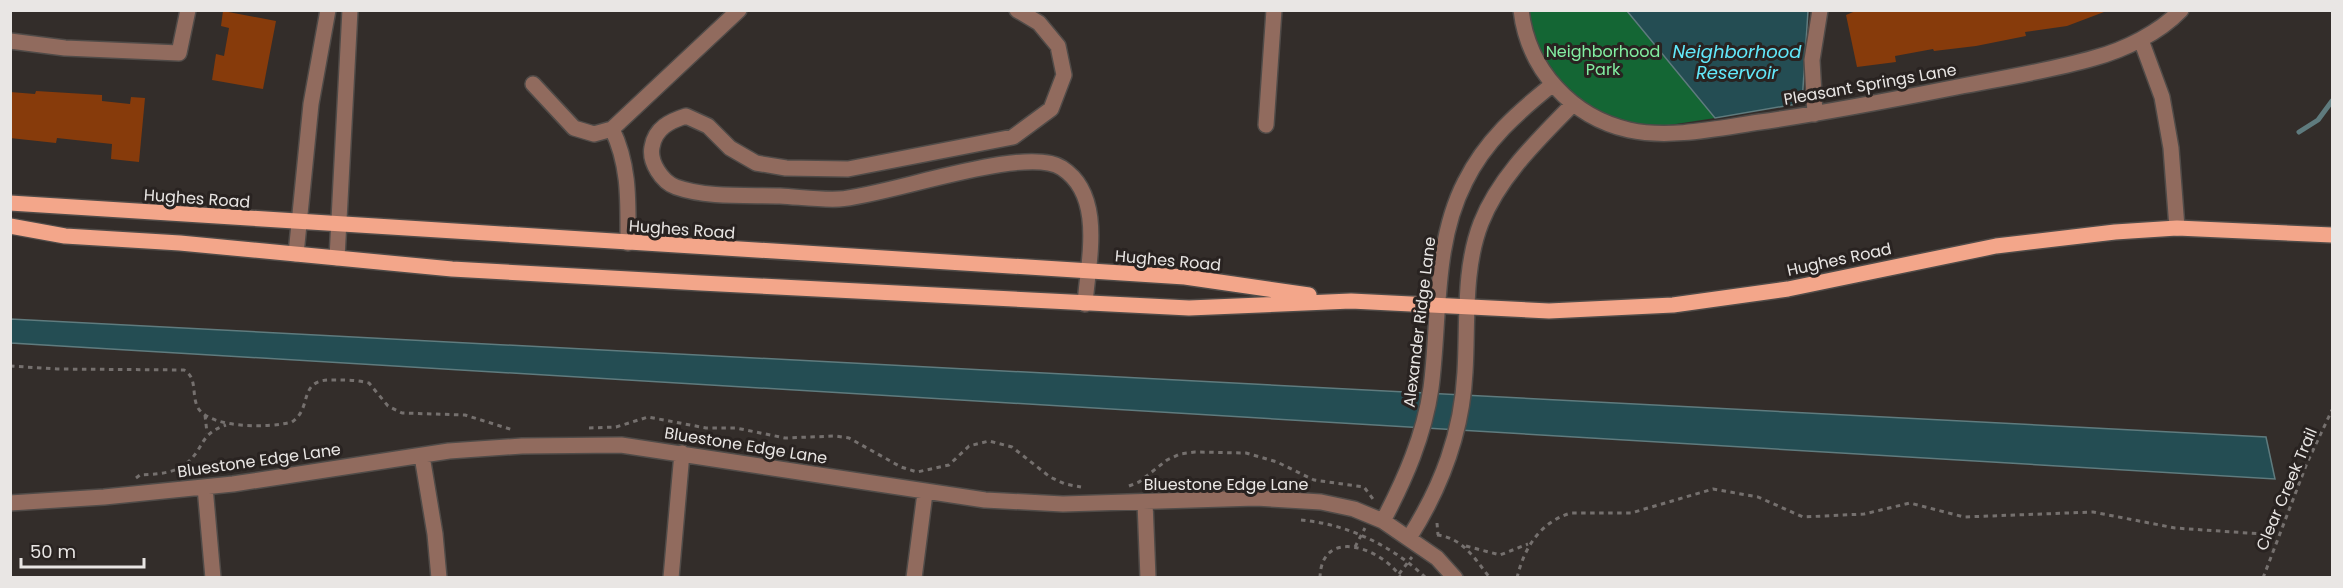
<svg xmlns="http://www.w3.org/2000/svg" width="2343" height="588" font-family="Poppins,sans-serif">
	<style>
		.green { fill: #146634 }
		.water { fill: #244d53; stroke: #5f7b7e; stroke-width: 1.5 }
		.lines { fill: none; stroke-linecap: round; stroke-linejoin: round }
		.stream { stroke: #5f7b7e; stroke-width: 5 }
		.building { fill: #873b0b }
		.minor-casing { stroke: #504b48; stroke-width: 18 }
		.major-casing { stroke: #504b48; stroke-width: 18 }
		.path { stroke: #75706e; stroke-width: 3; stroke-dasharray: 4.5 4.5; stroke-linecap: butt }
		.minor { stroke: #916b5e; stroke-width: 15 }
		.major { stroke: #f3a68a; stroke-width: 15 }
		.labels { text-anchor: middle; stroke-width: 6; stroke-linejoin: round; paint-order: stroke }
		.park-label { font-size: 16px; fill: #82eea1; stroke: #292321 }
		.street-label { font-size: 16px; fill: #e9e6e4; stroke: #292321 }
		.water-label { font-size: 18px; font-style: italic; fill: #62e8fa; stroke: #292321 }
	</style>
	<rect width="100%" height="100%" fill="#332d2a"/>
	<path class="green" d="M 1524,11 L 1627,11 L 1715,118 L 1630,131 L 1561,94 L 1527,36 Z"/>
	<path class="water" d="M 1627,11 L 1808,11 L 1802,103 L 1715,118 Z
		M 10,319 L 2266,437 L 2275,479 L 11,343 Z"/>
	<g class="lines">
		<path class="stream" d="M 2299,132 L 2318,120 L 2332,101"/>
	</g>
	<path class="building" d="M 1858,10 L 2104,10 L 2104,12 L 2067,26 L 2025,32 L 2026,36 L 1976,46 L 1934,51 L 1933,49 L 1895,56 L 1896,62 L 1857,67 L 1846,15 Z
		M 223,11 L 276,21 L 263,89 L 212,80 L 216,54 L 224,56 L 229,28 L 221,26 Z
		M 36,91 L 102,95 L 102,101 L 130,104 L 131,97 L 145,98 L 139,162 L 111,159 L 112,144 L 57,138 L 56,143 L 10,138 L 10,92 L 35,94 Z"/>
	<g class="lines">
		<defs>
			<path id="minor" d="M 1017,10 L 1039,23 L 1058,46 L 1064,75 L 1051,109 L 1013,137 L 848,169 L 786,168 L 756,163 L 730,148 L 708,126 L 686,116 C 670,121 655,128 652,147 C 649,162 662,182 676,187 C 707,198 747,195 780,196 C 799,197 820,200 839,199 C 887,196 1026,144 1062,168 C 1105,196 1088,261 1085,304
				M 1521,10 C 1528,70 1572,117 1629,130 C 1670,139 1719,128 1760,122 C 1826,113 1891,100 1957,87 C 2003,78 2049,71 2094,58 C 2124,50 2159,33 2181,10
				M 2141,40 L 2162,97 L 2171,148 L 2177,228
				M 10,41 L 65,48 L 179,53 L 188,10
				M 533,84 L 574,128 L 594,134 L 612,129
				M 1815,114 L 1812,60 L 1820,10
				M 1266,125 L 1274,10
				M 628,243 C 628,203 630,166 612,129 L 739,10
				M 296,254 L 311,104 L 328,10
				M 337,258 L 350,10
				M 422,456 L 435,534 L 439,578
				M 205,487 L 213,578
				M 1145,502 L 1148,578
				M 10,503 L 104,497 L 233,484 L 449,451 L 522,446 L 621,445 L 985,500 L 1063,504 L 1256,498 L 1321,502 L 1354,509 L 1383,521 L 1437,558 L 1455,578
				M 1383,521 C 1405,479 1424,436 1431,388 C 1440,320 1433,244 1465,182 C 1485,141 1518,112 1553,84
				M 1409,538 C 1442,486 1462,433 1465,372 C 1468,323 1463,269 1481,223 C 1499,177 1538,140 1572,105
				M 671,578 L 682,453
				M 914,578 L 925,493"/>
			<path id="major" d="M 10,203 L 1185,277 L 1309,295
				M 10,226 L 65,236 L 180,243 L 452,269 L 701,283 L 1189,308 L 1351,301 L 1549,311 L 1673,305 L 1788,289 L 1996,246 L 2115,232 L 2177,228 L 2332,235"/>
		</defs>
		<use href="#minor" class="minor-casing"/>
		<use href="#major" class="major-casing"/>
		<path class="path" d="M 10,366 L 57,369 L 184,370 C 198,378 191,395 198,408 C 211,429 270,428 292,422 C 314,407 296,378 335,380 C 346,380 358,380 369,383 L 388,406 L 402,413 L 465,415 L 513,430
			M 205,415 L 207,433
			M 589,428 L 616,427 L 648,417 L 706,428 L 736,428 L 785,438 L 836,436 L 849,438 L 901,467 L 917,472 L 949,465 L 969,446 L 989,441 L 1012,447 L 1050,477 L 1065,484 L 1081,487
			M 136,478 L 140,475 C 155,474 173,474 186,464 C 205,448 199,434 226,425
			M 1129,486 L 1139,482 L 1167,460 L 1180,454 L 1195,452 L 1246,453 L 1277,462 L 1314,480 L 1364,487 L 1373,499
			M 1301,520 C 1347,524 1393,546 1426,578
			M 1437,523 L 1438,535
			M 1437,535 C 1463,538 1475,559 1490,578
			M 1466,546 L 1500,555 L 1528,544
			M 1355,547 L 1365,528
			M 1399,574 L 1412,557
			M 1320,578 C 1321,525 1384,549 1401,578
			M 1517,578 C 1524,548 1540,522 1571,513 L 1631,513 L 1713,489 L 1758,497 L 1803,517 L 1864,514 L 1910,503 L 1964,517 L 2093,512 L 2175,528 L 2277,535
			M 2263,578 L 2307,463 L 2332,410"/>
		<use href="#minor" class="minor"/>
		<use href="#major" class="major"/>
	</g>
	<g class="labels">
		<g class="park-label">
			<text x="1603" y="57">Neighborhood<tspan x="1603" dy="18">Park</tspan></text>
		</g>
		<g class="street-label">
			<text transform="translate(1870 84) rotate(-10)" y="6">Pleasant Springs Lane</text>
			<text transform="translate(197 198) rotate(4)" y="6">Hughes Road</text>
			<text transform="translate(682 229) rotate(4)" y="6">Hughes Road</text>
			<text transform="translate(1839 259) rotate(-12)" y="6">Hughes Road</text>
			<text transform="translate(1168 260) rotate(5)" y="6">Hughes Road</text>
			<text transform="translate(1419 322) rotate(-83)" y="6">Alexander Ridge Lane</text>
			<text transform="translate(746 445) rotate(9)" y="6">Bluestone Edge Lane</text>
			<text transform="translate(259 460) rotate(-8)" y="6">Bluestone Edge Lane</text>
			<text x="1226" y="490">Bluestone Edge Lane</text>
			<text transform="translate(2286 489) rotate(-67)" y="6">Clear Creek Trail</text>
		</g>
		<g class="water-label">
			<text x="1737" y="58">Neighborhood<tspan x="1737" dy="21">Reservoir</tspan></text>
		</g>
	</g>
	<rect width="2343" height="588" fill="none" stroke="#e9e6e4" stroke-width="24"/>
	<path d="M21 558v9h123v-9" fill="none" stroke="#e9e6e4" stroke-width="3"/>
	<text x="30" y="558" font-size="18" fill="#e9e6e4" stroke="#292321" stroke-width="4.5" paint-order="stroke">50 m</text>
</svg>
